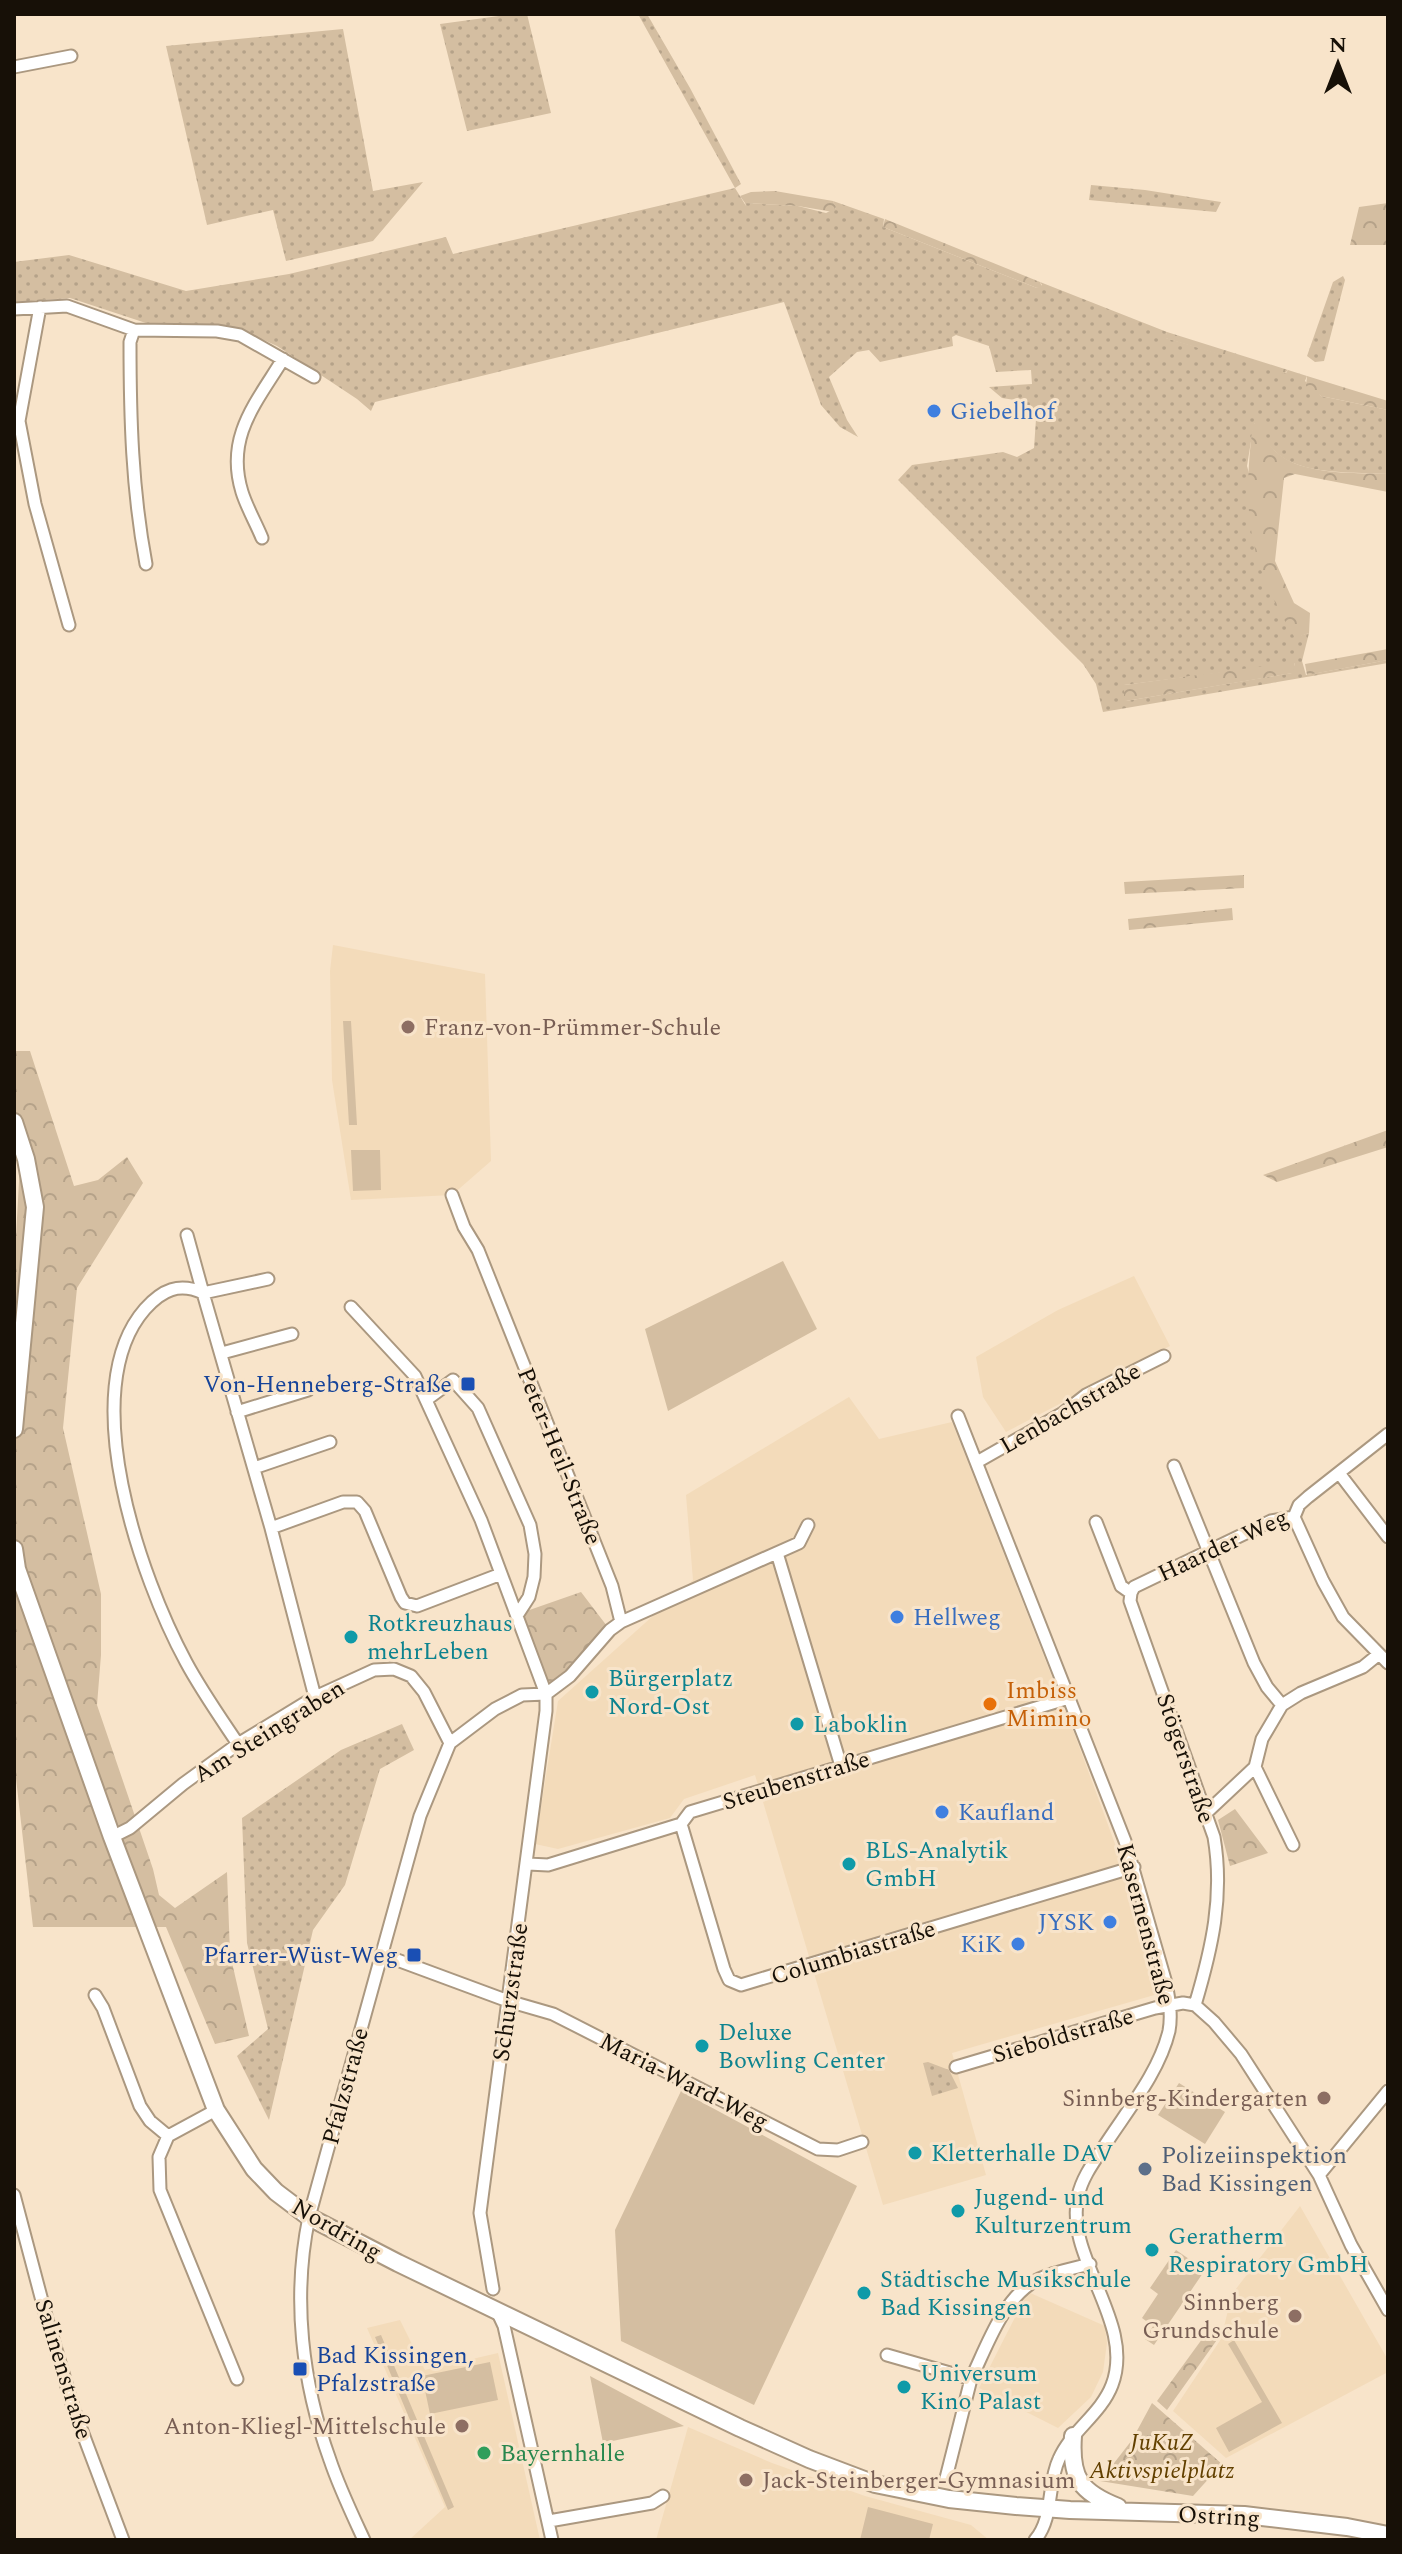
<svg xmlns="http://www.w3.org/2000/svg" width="1402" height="2554" font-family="Spectral,serif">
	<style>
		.built { fill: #f3dbba }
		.grass { fill: url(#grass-dots); fill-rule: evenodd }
		.forest { fill: url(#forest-crowns) }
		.garden { fill: #d4bea1 }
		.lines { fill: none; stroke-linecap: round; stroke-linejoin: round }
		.street-casing { stroke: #ab9880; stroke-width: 15 }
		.secondary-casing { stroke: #ab9880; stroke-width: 20 }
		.street { stroke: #fff; stroke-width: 11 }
		.secondary { stroke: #fff; stroke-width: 16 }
		.shop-dot { fill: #3f7fe0; stroke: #f8e4ca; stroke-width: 3 }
		.education-dot { fill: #8d6e63; stroke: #f8e4ca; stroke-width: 3 }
		.transit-dot { fill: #1a4fb4; stroke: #f8e4ca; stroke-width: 3 }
		.culture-dot { fill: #0f9aa8; stroke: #f8e4ca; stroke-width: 3 }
		.food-dot { fill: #e8710a; stroke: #f8e4ca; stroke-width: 3 }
		.service-dot { fill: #5c6f8a; stroke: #f8e4ca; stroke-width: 3 }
		.leisure-dot { fill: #2e9e5b; stroke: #f8e4ca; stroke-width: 3 }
		.labels { text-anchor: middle; stroke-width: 6; stroke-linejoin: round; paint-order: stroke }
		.shop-label { font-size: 24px; fill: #366cbe; stroke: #f8e4ca; text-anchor: start }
		.education-label { font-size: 24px; fill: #785e54; stroke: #f8e4ca; text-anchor: end }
		.transit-label { font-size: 24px; fill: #164399; stroke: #f8e4ca; text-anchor: end }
		.street-label { font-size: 24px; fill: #171007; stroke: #f8e4ca }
		.culture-label { font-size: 24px; fill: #0d838f; stroke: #f8e4ca; text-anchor: start }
		.food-label { font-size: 24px; fill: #c56008; stroke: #f8e4ca; text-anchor: start }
		.service-label { font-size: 24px; fill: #4e5e75; stroke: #f8e4ca; text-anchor: start }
		.park-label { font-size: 24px; font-style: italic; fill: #624000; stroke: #f8e4ca }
		.leisure-label { font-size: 24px; fill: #27864d; stroke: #f8e4ca; text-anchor: start }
	</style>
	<defs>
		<pattern id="grass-dots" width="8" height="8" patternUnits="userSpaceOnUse" patternTransform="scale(2)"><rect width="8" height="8" fill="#d4bea1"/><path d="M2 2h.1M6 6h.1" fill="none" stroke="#b5a289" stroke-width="1.8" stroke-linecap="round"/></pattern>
		<pattern id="forest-crowns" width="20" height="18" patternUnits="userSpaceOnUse" patternTransform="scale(2)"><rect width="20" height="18" fill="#d4bea1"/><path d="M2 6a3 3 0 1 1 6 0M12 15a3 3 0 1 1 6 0" fill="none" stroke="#b5a289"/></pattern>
	</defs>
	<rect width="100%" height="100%" fill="#f8e4ca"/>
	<path class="built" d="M 333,945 L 485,974 L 491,1161 L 452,1195 L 351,1200 L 332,1080 L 330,971 Z
		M 1134,1276 L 1170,1346 L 1006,1432 L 983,1397 L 976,1357 L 1058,1310 Z
		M 849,1397 L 879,1439 L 952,1422 L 1076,1738 L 1139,1909 L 1158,1994 L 952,2053 L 986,2175 L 883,2205 L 755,1775 L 684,1799 L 670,1818 L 558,1849 L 535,1844 L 558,1701 L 693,1580 L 686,1495 Z
		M 1300,2206 L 1388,2360 L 1388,2372 L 1226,2458 L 1173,2411 L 1221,2339 L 1232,2294 Z
		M 1028,2292 L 1105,2326 L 1107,2343 L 1103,2372 L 1091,2397 L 1058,2428 L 979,2388 Z
		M 400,2320 L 425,2370 L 498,2353 L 540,2540 L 409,2540 L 445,2507 L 367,2328 Z
		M 688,2427 L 772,2463 L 865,2496 L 971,2525 L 989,2540 L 656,2540 Z"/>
	<path class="grass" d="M 513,14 L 527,14 L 551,113 L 467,131 L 440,24 Z
		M 638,14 L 647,14 L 690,88 L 741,184 L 735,188 L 746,206 L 745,203 L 798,206 L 826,213 L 836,208 L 833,201 L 884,219 L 883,227 L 1037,288 L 1042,285 L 1040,282 L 1167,332 L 1166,338 L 1286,373 L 1288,370 L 1307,376 L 1305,381 L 1321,396 L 1388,410 L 1388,474 C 1357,472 1308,475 1282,457 C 1270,449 1261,435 1254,423 L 1247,466 L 1295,637 L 1309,633 L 1302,661 L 1306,675 L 1388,660 L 1388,663 L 1103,712 L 1096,684 L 1083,664 L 898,480 L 912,465 L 1003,452 L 1017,457 L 1034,448 L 1036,419 L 1027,415 L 1022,401 L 1002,398 L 989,387 L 1032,384 L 1031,370 L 996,372 L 989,346 L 956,335 L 952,337 L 953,346 L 880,362 L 869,350 L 857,352 L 829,377 L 847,420 L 858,437 L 840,427 L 821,405 L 784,302 L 375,402 L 371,411 L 357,399 L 277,346 L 235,327 L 155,326 L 70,298 L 14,302 L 14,262 L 69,255 L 186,291 L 289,274 L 446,237 L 453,254 L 735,188 ZM 1295,663 L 1292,673 L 1126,701 L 1124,685 Z
		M 343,29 L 373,191 L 423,182 L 373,241 L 286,261 L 273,210 L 207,225 L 166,46 Z
		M 1091,185 L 1145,190 L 1221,202 L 1216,212 L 1089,200 Z
		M 1343,276 L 1345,280 L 1324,361 L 1315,362 L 1307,356 L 1333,282 Z
		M 402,1724 L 414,1750 L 380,1769 L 345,1885 L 313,1930 L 269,2120 L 237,2056 L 268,2029 L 247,1943 L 242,1818 L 341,1750 Z
		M 928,2062 L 949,2070 L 958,2088 L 932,2096 L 923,2063 Z"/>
	<path class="forest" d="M 775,191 L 833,201 L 836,207 L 833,212 L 798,206 L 745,203 L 740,196 L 751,192 Z
		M 1388,203 L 1388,245 L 1350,245 L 1359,207 Z
		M 885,219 L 1040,282 L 1042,287 L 1037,288 L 883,227 Z
		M 1167,332 L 1288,370 L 1284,374 L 1165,338 Z
		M 1307,376 L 1388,401 L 1388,410 L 1321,396 L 1306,386 Z
		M 1253,423 L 1262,425 C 1270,478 1347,472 1388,474 L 1388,492 L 1295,474 L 1284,478 L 1275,561 L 1294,603 L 1310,613 L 1309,633 L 1295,638 C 1247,560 1242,512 1253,423 Z
		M 1388,649 L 1388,660 L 1307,675 L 1305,664 Z
		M 1295,662 L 1293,673 L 1126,701 L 1121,697 L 1124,696 L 1124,685 Z
		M 1244,875 L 1244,888 L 1125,894 L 1124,882 Z
		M 1232,908 L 1233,920 L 1129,930 L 1128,919 Z
		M 14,1051 L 30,1051 L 74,1186 L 98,1180 L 127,1157 L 143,1183 L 77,1288 L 63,1428 L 101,1594 L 101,1655 L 97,1705 L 153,1869 L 159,1895 L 175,1908 L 227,1872 L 230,1954 L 249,2036 L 215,2044 L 166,1927 L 33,1927 L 14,1761 L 14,1273 L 20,1163 L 14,1145 Z
		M 1388,1130 L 1388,1147 L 1277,1182 L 1263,1175 Z
		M 581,1592 L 610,1630 L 546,1694 L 518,1614 Z
		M 1235,1809 L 1268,1853 L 1230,1866 L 1218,1820 Z
		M 1205,2335 L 1219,2337 L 1167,2410 L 1157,2401 Z
		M 1152,2403 L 1222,2464 L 1193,2496 L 1100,2481 L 1132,2440 Z"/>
	<path class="garden" d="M 343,1021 L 351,1021 L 357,1125 L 349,1125 Z
		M 351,1150 L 380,1150 L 381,1190 L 353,1191 Z
		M 783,1261 L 817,1329 L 668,1411 L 645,1329 Z
		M 1179,2083 L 1225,2112 L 1205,2144 L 1158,2115 Z
		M 681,2091 L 857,2186 L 754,2405 L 621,2341 L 615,2230 Z
		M 1176,2250 L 1205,2270 L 1154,2345 L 1145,2339 L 1153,2326 L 1142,2318 L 1158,2294 L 1150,2288 Z
		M 381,2335 L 454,2507 L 448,2510 L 375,2337 Z
		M 1234,2340 L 1282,2423 L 1229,2452 L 1216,2428 L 1262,2402 L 1228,2344 Z
		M 490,2362 L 498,2400 L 430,2414 L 422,2376 Z
		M 590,2376 L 684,2426 L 603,2443 Z
		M 868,2507 L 933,2524 L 929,2540 L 860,2540 Z"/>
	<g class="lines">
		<defs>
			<path id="street" d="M 14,67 L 71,56
				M 40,307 L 19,421 L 35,504 L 69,625
				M 14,309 L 67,306 L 134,330 L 217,331 L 240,335 L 314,377
				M 134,330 L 130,342 C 130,417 132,490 146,564
				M 262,538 C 256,523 247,508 242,492 C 225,437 256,403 283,359
				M 452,1195 L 464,1227 L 478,1250 L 612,1586 L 621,1622
				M 187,1235 L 203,1293
				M 268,1279 L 203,1293 L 271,1528 L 315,1697
				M 203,1293 C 179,1282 162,1290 145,1309 C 74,1390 141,1579 186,1662 C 201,1690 220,1717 238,1744
				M 351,1307 L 415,1376 L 481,1520 L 546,1694 L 546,1711 L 480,2213 L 493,2289
				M 222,1353 L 292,1334
				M 426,1400 L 453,1380 L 478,1408 L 530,1525 L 535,1554 L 534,1577 L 529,1597 L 518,1614
				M 237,1412 L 308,1390
				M 958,1416 L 1125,1841 L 1166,1983 C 1169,1999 1172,2015 1169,2031 C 1159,2073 1126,2112 1103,2148 C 1093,2163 1082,2178 1078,2196 C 1064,2258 1136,2322 1112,2385 C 1101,2414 1071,2431 1059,2459 C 1047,2484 1054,2518 1035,2540
				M 977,1462 L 1063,1413 L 1086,1395 L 1164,1356
				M 1174,1466 L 1254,1663 L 1267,1687 L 1282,1705
				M 254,1468 L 330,1442
				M 1339,1473 L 1388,1537
				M 1294,1517 L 1323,1581 L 1343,1617 L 1388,1663
				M 1096,1522 L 1121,1586 L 1131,1593 L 1130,1601 L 1214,1837 C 1224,1896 1212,1948 1195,2005
				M 271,1528 L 343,1502 L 357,1502 L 365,1511 L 401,1597 L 405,1603 L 417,1606 L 501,1574
				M 777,1553 L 841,1766
				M 1131,1593 L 1134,1587 L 1271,1521 L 1294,1517 L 1299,1505 L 1308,1497 L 1388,1434
				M 546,1694 L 570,1676 L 610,1630 L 621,1622 L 799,1543 L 808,1525
				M 1255,1767 L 1293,1845
				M 1206,1813 L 1255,1767 L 1262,1739 L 1282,1705 L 1301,1693 L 1363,1667 L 1379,1654
				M 681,1824 L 724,1969 L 729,1980 L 741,1985 L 1134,1867
				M 112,1837 L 130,1828 L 183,1784 L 238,1744 L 315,1697 L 374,1670 L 394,1669 L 411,1676 L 424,1692 L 450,1743
				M 528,1864 L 548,1865 L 681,1824 L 690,1812 L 1069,1698
				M 381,1954 L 508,2001 L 553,2014 L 818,2149 L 838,2150 L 862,2142
				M 95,1995 L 103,2008 L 140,2106 L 150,2121 L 168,2136 L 216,2110
				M 956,2067 L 1155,2008 L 1183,2003 L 1195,2005 L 1214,2022 L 1241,2054 L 1319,2175 L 1351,2245 L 1388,2310
				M 168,2136 L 159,2157 L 160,2190 L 237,2379
				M 1319,2175 L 1388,2091
				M 14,2195 L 46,2316 L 74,2410 L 123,2540
				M 497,2311 L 504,2326 L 552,2540
				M 887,2355 L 971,2379 C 986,2348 1001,2304 1030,2284 C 1047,2273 1071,2269 1090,2264
				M 946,2478 L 971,2379
				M 549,2521 L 652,2503 L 663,2496
				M 364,2540 C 352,2514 339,2487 330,2460 C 302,2383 292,2298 309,2217 L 420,1816 L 450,1743 L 495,1709 L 522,1695 L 546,1694"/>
			<path id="secondary" d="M 14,1122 L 26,1159 L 35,1207 L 14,1429
				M 14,1549 L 17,1569 L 112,1837 L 216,2110 L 254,2169 L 276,2192 L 309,2217 L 398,2263 L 740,2428 L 809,2459 L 875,2484 L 949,2499 L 1016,2506 L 1070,2510 L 1244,2515 L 1347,2527 L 1388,2535
				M 1073,2436 C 1070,2478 1080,2492 1118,2507"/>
		</defs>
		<use href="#street" class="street-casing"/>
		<use href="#secondary" class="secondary-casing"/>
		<use href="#street" class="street"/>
		<use href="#secondary" class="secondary"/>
	</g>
	<g class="shop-dot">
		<circle cx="934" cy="411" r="8"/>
		<circle cx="897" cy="1617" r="8"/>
		<circle cx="942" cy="1812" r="8"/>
		<circle cx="1110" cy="1922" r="8"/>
		<circle cx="1018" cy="1944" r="8"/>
	</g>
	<g class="education-dot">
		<circle cx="408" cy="1027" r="8"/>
		<circle cx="1324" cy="2098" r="8"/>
		<circle cx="1295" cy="2316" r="8"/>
		<circle cx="462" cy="2426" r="8"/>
		<circle cx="746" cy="2480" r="8"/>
	</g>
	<g class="transit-dot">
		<rect x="460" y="1376" width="16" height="16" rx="4"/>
		<rect x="406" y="1947" width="16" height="16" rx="4"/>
		<rect x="292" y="2361" width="16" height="16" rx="4"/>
	</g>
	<g class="culture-dot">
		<circle cx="351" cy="1637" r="8"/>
		<circle cx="592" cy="1692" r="8"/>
		<circle cx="797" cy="1724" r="8"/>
		<circle cx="849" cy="1864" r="8"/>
		<circle cx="702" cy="2046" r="8"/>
		<circle cx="915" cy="2153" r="8"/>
		<circle cx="958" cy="2211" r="8"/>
		<circle cx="1152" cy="2250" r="8"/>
		<circle cx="864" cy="2293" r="8"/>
		<circle cx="904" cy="2387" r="8"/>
	</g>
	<circle class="food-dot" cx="990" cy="1704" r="8"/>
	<circle class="service-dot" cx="1145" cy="2169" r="8"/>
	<circle class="leisure-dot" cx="484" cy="2453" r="8"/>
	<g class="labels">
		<g class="shop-label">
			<text x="950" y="419">Giebelhof</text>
			<text x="913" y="1625">Hellweg</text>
			<text x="958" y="1820">Kaufland</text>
			<text x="1094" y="1930" text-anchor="end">JYSK</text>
			<text x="1002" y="1952" text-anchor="end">KiK</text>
		</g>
		<g class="education-label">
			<text x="424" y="1035" text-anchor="start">Franz-von-Prümmer-Schule</text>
			<text x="1308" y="2106">Sinnberg-Kindergarten</text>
			<text x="1279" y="2310">Sinnberg<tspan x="1279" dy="28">Grundschule</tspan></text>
			<text x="446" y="2434">Anton-Kliegl-Mittelschule</text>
			<text x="762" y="2488" text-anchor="start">Jack-Steinberger-Gymnasium</text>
		</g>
		<g class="transit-label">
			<text x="452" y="1392">Von-Henneberg-Straße</text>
			<text x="398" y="1963">Pfarrer-Wüst-Weg</text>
			<text x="316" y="2363" text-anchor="start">Bad Kissingen,<tspan x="316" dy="28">Pfalzstraße</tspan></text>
		</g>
		<g class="street-label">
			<text transform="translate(1070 1408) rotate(-30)" y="8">Lenbachstraße</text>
			<text transform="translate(560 1456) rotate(68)" y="8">Peter-Heil-Straße</text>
			<text transform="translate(1223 1545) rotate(-25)" y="8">Haarder Weg</text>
			<text transform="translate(269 1731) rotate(-32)" y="8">Am Steingraben</text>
			<text transform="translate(1186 1758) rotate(71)" y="8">Stögerstraße</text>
			<text transform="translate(796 1780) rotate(-17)" y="8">Steubenstraße</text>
			<text transform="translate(1146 1924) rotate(75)" y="8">Kasernenstraße</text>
			<text transform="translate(853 1952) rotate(-17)" y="8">Columbiastraße</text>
			<text transform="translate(510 1992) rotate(-82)" y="8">Schurzstraße</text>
			<text transform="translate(1063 2035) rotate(-16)" y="8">Sieboldstraße</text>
			<text transform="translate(684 2081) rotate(27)" y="8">Maria-Ward-Weg</text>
			<text transform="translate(345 2086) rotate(-75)" y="8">Pfalzstraße</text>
			<text transform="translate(337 2229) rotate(30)" y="8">Nordring</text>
			<text transform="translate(64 2369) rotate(73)" y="8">Salinenstraße</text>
			<text transform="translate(1219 2516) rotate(3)" y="8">Ostring</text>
		</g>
		<g class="culture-label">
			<text x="367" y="1631">Rotkreuzhaus<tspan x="367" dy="28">mehrLeben</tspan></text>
			<text x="608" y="1686">Bürgerplatz<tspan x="608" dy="28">Nord-Ost</tspan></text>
			<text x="813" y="1732">Laboklin</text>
			<text x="865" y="1858">BLS-Analytik<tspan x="865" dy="28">GmbH</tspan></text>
			<text x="718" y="2040">Deluxe<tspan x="718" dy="28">Bowling Center</tspan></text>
			<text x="931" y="2161">Kletterhalle DAV</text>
			<text x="974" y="2205">Jugend- und<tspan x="974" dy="28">Kulturzentrum</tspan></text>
			<text x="1168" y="2244">Geratherm<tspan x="1168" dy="28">Respiratory GmbH</tspan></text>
			<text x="880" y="2287">Städtische Musikschule<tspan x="880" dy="28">Bad Kissingen</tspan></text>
			<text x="920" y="2381">Universum<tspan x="920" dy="28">Kino Palast</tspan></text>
		</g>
		<g class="food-label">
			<text x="1006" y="1698">Imbiss<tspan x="1006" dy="28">Mimino</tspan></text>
		</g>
		<g class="service-label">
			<text x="1161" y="2163">Polizeiinspektion<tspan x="1161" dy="28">Bad Kissingen</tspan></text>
		</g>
		<g class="park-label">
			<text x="1162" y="2450">JuKuZ<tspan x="1162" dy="28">Aktivspielplatz</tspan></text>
		</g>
		<g class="leisure-label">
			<text x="500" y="2461">Bayernhalle</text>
		</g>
	</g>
	<rect width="1402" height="2554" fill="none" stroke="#171007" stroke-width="32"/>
	<g transform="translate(1338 64)" stroke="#f8e4ca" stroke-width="6" paint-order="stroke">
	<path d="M0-6L14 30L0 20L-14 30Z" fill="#171007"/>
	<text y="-12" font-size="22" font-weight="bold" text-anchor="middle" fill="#171007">N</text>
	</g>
</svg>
